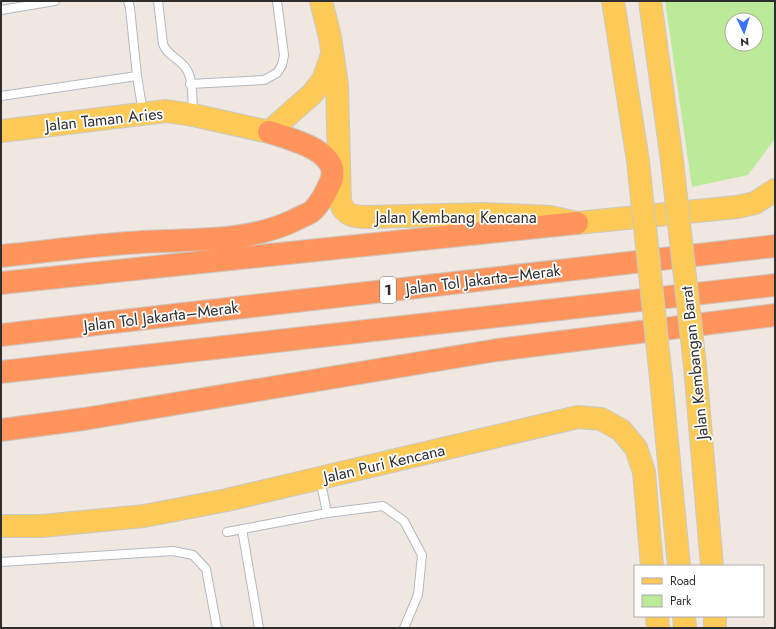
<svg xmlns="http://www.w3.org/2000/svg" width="776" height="629" font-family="Jost,sans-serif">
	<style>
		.green { fill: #bbeb98; fill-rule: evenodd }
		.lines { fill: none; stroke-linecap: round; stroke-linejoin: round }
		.service-casing { stroke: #b3b7c2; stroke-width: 10 }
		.primary-casing { stroke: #c9c9c9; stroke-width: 24 }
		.motorway-casing { stroke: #c9c9c9; stroke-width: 24 }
		.service { stroke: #fff; stroke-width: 8 }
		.primary { stroke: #feca57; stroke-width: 22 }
		.motorway { stroke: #ff955c; stroke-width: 22 }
		.primary-bridge-casing { stroke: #c9c9c9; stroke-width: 24; stroke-linecap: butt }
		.primary-bridge { stroke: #feca57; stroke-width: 22 }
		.labels { text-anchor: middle; stroke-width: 3.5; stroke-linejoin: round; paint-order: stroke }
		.shield { fill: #fff; stroke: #6d6d6d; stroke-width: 1 }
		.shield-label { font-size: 15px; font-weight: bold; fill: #2e2e2e }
		.street-label { font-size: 16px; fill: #2e2e2e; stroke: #fff }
	</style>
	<rect width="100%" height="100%" fill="#f0e8e0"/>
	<path class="green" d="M 665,1 L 775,1 L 775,139 L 748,175 L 692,187 ZM 732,20 L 756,20 L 756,44 L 732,44 Z"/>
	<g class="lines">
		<defs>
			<path id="service" d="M 158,1 L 163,44 C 167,55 178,58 185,67 C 194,78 192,100 193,114
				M 1,10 L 55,1
				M 137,76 L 143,113
				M 190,84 L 264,80 L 277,73 L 282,65 L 284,55 L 277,1
				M 1,96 L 137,76 L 130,8 L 128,1
				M 320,478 L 327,513
				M 242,529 L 259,628
				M 227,532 L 327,513 L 383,506 L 404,521 L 422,555 L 418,595 L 404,628
				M 1,562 L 173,551 L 193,555 L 206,569 L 217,628"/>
			<path id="primary" d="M 321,1 L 330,37 L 337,85 L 340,202 C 345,216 355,217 368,217 L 484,214 L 550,217 L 577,223 L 737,207 L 755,203 L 775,190
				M 613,1 L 638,161
				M 650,1 L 672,161
				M 1,131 L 166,111 L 193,115 L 269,132 L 312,94 L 323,80 L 332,55
				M 695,366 L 712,566
				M 661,378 L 679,566
				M 1,526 L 42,526 L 144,516 L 227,500 L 578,417 L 601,419 L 621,430 L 636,448 L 644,472 L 652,566
				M 657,616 L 658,628
				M 684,616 L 685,628
				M 715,616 L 715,628"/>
			<path id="motorway" d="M 1,256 C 43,252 85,246 128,243 C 184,238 243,245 295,220 C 300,217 306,215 311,212 C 319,206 327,190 331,181 C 342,151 290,139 269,132
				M 1,283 L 577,223
				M 1,335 L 775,246
				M 1,372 L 775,285
				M 1,430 L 84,419 L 497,350 L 775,315"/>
		</defs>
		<use href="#service" class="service-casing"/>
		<use href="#primary" class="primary-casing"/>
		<use href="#motorway" class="motorway-casing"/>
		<use href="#service" class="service"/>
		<use href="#primary" class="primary"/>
		<use href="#motorway" class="motorway"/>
		<defs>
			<path id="primary-bridge" d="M 638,161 L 661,378
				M 672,161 L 695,366"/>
		</defs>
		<use href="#primary-bridge" class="primary-bridge-casing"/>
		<use href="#primary-bridge" class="primary-bridge"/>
	</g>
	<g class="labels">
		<rect class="shield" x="380" y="277" width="16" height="26" rx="3"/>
		<g class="shield-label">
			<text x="388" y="295">1</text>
		</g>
		<g class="street-label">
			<text transform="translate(104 119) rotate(-6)" y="6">Jalan Taman Aries</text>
			<text x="456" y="223">Jalan Kembang Kencana</text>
			<text transform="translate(483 279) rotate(-7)" y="6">Jalan Tol Jakarta–Merak</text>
			<text transform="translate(161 316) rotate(-7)" y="6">Jalan Tol Jakarta–Merak</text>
			<text transform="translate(694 363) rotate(-96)" y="6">Jalan Kembangan Barat</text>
			<text transform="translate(384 463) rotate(-13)" y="6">Jalan Puri Kencana</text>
		</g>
	</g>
	<rect width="776" height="629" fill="none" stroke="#2e2e2e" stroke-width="4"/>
	<rect x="634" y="565" width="130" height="52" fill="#ffffff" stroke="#ababab"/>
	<rect x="642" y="578" width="20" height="6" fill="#feca57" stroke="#ababab"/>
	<text x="670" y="585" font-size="12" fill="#2e2e2e">Road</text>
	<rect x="642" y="595" width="20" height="12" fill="#bbeb98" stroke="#ababab"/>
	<text x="670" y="605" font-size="12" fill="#2e2e2e">Park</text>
	<g transform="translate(744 32) rotate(176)"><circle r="19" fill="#ffffff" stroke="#ababab"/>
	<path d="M0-3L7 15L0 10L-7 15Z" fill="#3e71ff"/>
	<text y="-6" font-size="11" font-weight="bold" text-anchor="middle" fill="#2e2e2e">N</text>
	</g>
</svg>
